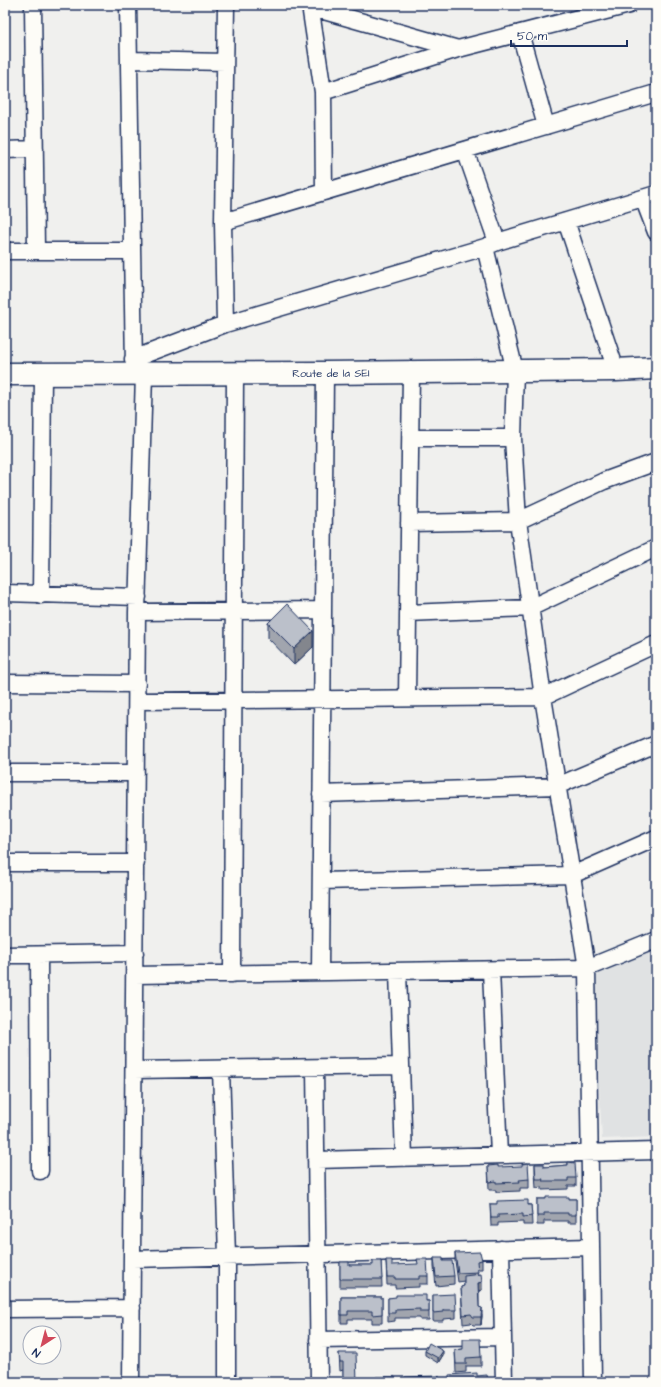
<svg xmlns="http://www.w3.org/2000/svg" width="661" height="1387" font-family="'Architects Daughter',sans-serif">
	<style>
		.built { fill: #e0e2e3 }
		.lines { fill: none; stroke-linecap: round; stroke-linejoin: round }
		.street-casing { stroke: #1b2f5e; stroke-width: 19 }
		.secondary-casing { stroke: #1b2f5e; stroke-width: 25 }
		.street { stroke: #fdfcf7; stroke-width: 16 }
		.secondary { stroke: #fdfcf7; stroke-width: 22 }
		.wall { fill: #a1a5ae; stroke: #1b2f5e }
		.shaded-wall { fill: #83868d; stroke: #1b2f5e }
		.building { fill: #bbc0ca; stroke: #1b2f5e }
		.labels { text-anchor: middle; stroke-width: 3; stroke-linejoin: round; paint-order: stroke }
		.street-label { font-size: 11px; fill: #1b2f5e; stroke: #fdfcf7 }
	</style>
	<rect width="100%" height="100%" fill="#f0f0ee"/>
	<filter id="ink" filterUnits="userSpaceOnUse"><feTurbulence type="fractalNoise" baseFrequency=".025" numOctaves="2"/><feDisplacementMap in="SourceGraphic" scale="8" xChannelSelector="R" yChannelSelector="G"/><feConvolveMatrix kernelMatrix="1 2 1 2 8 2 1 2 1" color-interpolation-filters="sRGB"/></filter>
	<g filter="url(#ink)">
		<path class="built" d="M 656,948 L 656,1137 L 602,1139 L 593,975 Z"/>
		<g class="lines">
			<defs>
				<path id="street" d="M 33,5 L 36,250
					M 128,5 L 134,367
					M 310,5 L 323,92 L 324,192
					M 310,7 L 458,49
					M 520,33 L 546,126
					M 129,60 L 225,62
					M 323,92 L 458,49 L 629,5
					M 5,150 L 35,149
					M 465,150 L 497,242
					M 643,198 L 656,232
					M 566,221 L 616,370
					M 223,222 L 656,93
					M 485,247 L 515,371 L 513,438 L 518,521 L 543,697 L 587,968 L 593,1382
					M 5,251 L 132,251
					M 225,324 L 223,222 L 226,5
					M 133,359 L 225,324 L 485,247 L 497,242 L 656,194
					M 411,438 L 513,438
					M 409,523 L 518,521 L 604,481 L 656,462
					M 5,593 L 138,597
					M 41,595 L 43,374
					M 137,612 L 323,610
					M 408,613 L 530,608 L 656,548
					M 5,683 L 137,684
					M 407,698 L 411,372
					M 137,701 L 543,697 L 656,644
					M 5,773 L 136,773
					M 321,794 L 557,786 L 656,744
					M 5,863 L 136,863
					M 321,881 L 572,875 L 656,838
					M 5,955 L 135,953
					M 39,955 L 40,1171
					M 491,970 L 499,1155
					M 398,971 L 404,1158
					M 320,972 L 325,373
					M 232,974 L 235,374
					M 135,975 L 587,968 L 656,940
					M 315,1068 L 319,1382
					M 221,1069 L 227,1256 L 227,1382
					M 134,1070 L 401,1066
					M 316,1160 L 656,1151
					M 501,1249 L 504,1382
					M 132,1259 L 591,1247
					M 5,1309 L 132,1308
					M 318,1340 L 503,1337
					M 131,1382 L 137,612 L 144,374"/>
				<g id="secondary">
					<path id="s1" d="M 5,374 L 325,373 L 616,370 L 656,368"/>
				</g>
			</defs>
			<use href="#street" class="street-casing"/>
			<use href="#secondary" class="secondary-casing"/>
			<use href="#street" class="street"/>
			<use href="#secondary" class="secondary"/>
		</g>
		<path class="wall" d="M 268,623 L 313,647 L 294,665 L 268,638 Z
			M 568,1162 L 576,1178 L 576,1186 L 568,1186 L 568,1189 L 542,1190 L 542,1187 L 536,1188 L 535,1172 L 535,1164 L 544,1167 L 568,1165 Z
			M 488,1166 L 498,1167 L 529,1179 L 529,1188 L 520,1188 L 520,1191 L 496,1192 L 496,1190 L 489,1190 Z
			M 537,1199 L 576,1199 L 576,1223 L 568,1223 L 568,1221 L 544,1221 L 544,1225 L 537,1225 Z
			M 490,1204 L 531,1205 L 532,1225 L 523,1225 L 523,1222 L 498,1223 L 498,1226 L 491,1226 Z
			M 455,1253 L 482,1260 L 482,1269 L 477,1269 L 478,1275 L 482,1290 L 479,1291 L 479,1307 L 482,1316 L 481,1325 L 473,1325 L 471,1323 L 463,1324 L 461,1287 L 464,1286 L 464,1281 L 458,1282 L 455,1261 Z
			M 434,1258 L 443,1261 L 454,1276 L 454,1284 L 436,1286 L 434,1267 Z
			M 386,1260 L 392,1265 L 428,1276 L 428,1284 L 419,1284 L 419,1287 L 395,1288 L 395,1285 L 387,1285 Z
			M 381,1261 L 382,1287 L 340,1287 L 340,1262 L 349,1265 L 373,1265 Z
			M 433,1295 L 456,1310 L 456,1318 L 443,1319 L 443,1321 L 433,1321 Z
			M 341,1297 L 382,1297 L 382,1323 L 372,1323 L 372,1319 L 348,1319 L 348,1323 L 341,1323 Z
			M 388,1298 L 429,1301 L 429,1320 L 420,1320 L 420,1318 L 395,1318 L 395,1321 L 388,1322 Z
			M 463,1349 L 481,1357 L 481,1366 L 466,1366 L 466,1372 L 456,1373 L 455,1350 Z
			M 425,1351 L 443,1355 L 438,1363 L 425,1355 Z
			M 339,1353 L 357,1382 L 343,1382 L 343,1370 L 340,1371 Z"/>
		<path class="shaded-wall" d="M 313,631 L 313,647 L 294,665 L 294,649 Z
			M 482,1282 L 482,1290 L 478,1291 L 478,1283 Z
			M 482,1308 L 482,1316 L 481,1325 L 481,1317 Z
			M 443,1351 L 443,1355 L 438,1363 L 438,1358 Z"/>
		<path class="building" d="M 287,604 L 313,631 L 294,649 L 268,623 Z
			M 568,1162 L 575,1163 L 576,1178 L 568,1178 L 568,1181 L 542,1181 L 543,1179 L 536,1179 L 535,1164 L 544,1164 L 544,1167 L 568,1165 Z
			M 528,1163 L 529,1179 L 519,1180 L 520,1182 L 496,1183 L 496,1181 L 489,1182 L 488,1166 L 498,1165 L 498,1167 L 522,1166 L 522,1164 Z
			M 546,1197 L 569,1197 L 569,1199 L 576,1199 L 576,1215 L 568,1215 L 568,1213 L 544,1213 L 544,1216 L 537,1216 L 537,1199 L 546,1199 Z
			M 528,1200 L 528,1205 L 531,1205 L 532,1216 L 523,1217 L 523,1214 L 498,1215 L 498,1218 L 491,1218 L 490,1204 L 497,1204 L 497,1201 Z
			M 480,1252 L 482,1260 L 477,1261 L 478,1272 L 458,1273 L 455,1253 Z
			M 434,1258 L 443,1258 L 443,1261 L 452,1261 L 454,1276 L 436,1277 Z
			M 417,1259 L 427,1259 L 428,1276 L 419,1276 L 419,1279 L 395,1279 L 395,1277 L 387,1277 L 386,1260 L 392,1260 L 392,1265 L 418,1264 Z
			M 373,1261 L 381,1261 L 382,1279 L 340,1279 L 340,1262 L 349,1262 L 349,1265 L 373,1265 Z
			M 481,1274 L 482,1282 L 478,1283 L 479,1307 L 482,1308 L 481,1317 L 473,1317 L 471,1314 L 463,1315 L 461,1287 L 464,1286 L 464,1276 Z
			M 455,1294 L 456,1310 L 443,1310 L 443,1312 L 433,1313 L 433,1295 Z
			M 396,1295 L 426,1295 L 426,1301 L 429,1301 L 429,1312 L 420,1312 L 420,1309 L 395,1310 L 395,1313 L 388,1313 L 388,1298 L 396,1297 Z
			M 341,1297 L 382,1297 L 382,1314 L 372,1315 L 372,1311 L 348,1311 L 348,1315 L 341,1315 Z
			M 463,1339 L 480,1339 L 481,1357 L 466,1358 L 466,1364 L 456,1364 L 455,1350 L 463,1349 Z
			M 429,1343 L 443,1351 L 438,1358 L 425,1351 Z
			M 339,1353 L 356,1353 L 357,1382 L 343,1382 L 343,1362 L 340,1362 Z
			M 477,1373 L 477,1376 L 487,1375 L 488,1382 L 446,1382 L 446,1381 L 449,1381 L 449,1375 Z
			M 439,1376 L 439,1382 L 401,1382 L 401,1381 L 405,1381 L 405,1377 Z
			M 376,1377 L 395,1377 L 396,1382 L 376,1382 Z"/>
	</g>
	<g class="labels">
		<g class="street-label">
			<text dy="4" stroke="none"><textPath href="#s1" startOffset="326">Route de la SEI</textPath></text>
		</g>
	</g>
	<rect width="661" height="1387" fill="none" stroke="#fdfcf7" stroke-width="20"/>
	<rect x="10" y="10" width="641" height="1367" fill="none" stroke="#1b2f5e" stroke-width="1.5" filter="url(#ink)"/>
	<g transform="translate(42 1345) rotate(216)"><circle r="19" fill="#fdfcf7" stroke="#a3aaba"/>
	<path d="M0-3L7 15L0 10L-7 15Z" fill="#d1495b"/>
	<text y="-6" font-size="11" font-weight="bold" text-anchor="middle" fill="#1b2f5e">N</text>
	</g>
	<path d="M511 40v6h116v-6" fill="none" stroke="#1b2f5e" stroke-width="2"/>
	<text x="517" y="40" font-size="12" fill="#1b2f5e" stroke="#fdfcf7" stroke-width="3" paint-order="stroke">50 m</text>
</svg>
